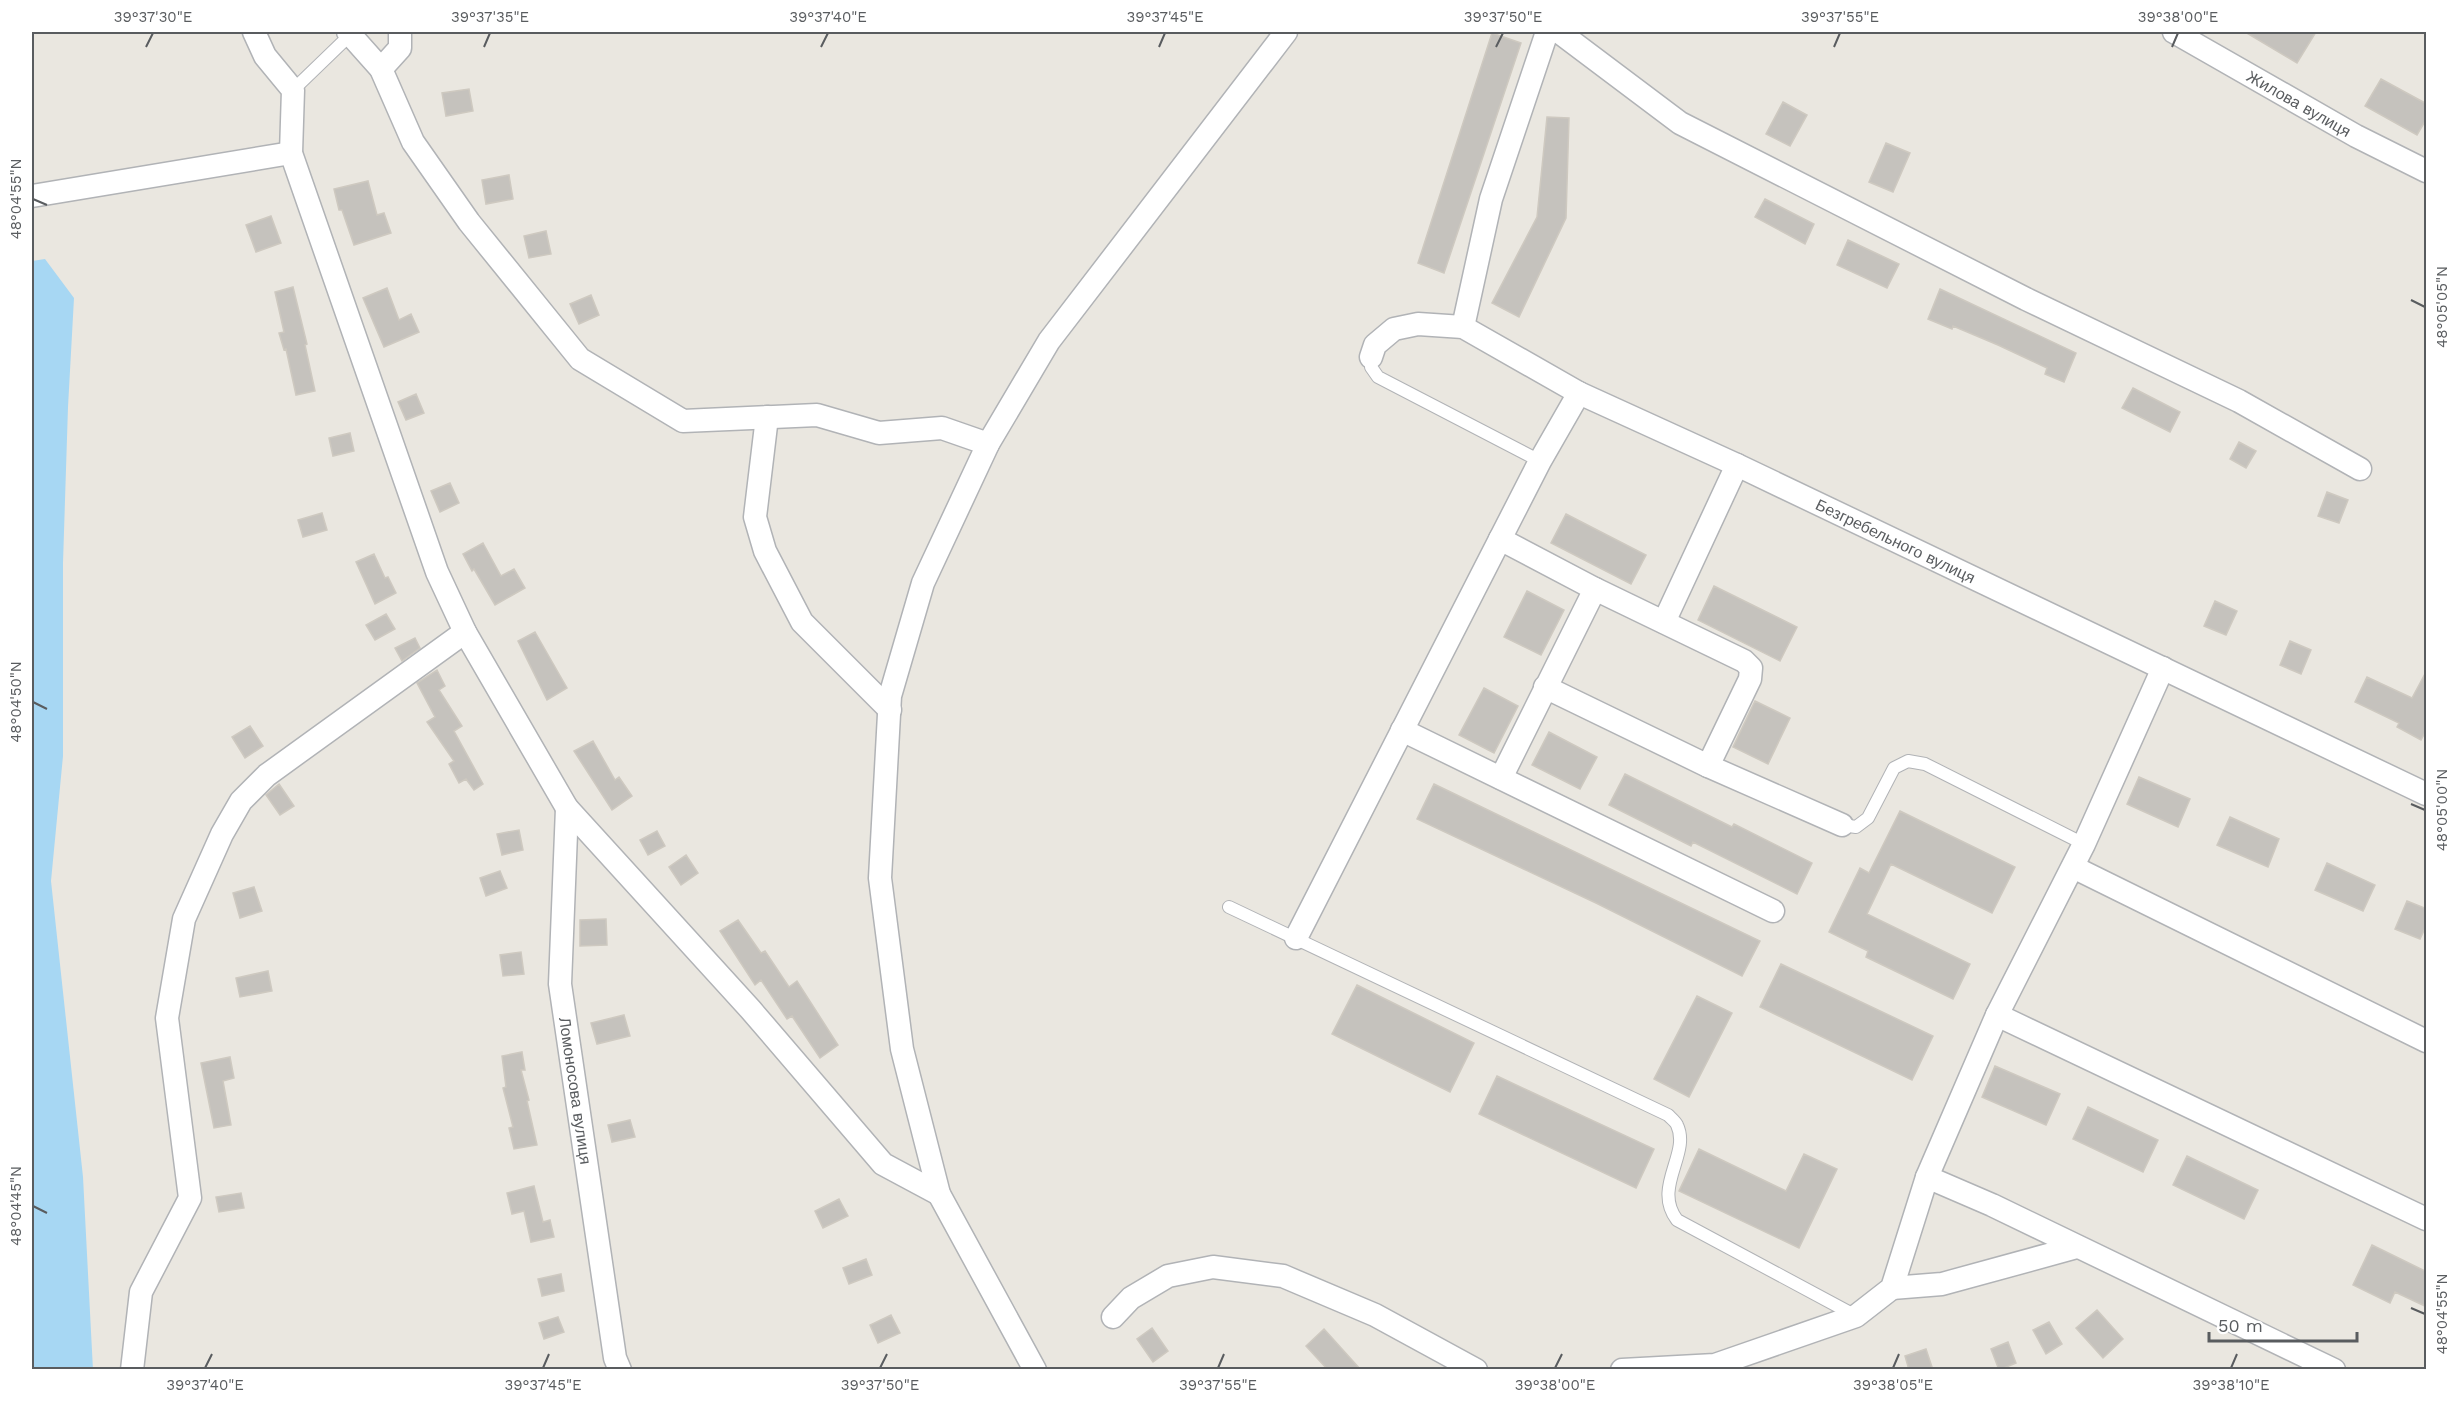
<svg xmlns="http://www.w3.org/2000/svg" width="2458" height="1401" font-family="'Work Sans',sans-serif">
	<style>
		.water { fill: #a7d7f3 }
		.building { fill: #c5c2bd; stroke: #cec9c0; stroke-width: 1.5 }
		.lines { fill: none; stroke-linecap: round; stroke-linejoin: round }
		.lane-casing { stroke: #b1b3b6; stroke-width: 14 }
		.street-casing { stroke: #b1b3b6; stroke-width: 25 }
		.lane { stroke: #fff; stroke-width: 12 }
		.street { stroke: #fff; stroke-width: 22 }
		.ticks { fill: none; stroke: #595c5f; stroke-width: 2 }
		.labels { text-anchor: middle; stroke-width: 5; stroke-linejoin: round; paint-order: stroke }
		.street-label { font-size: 16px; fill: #595c5f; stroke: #fff }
		.neatline { fill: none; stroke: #595c5f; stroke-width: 2 }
		.ticks-label { font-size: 15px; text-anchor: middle; fill: #595c5f }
	</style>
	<rect width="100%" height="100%" fill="#eae7e0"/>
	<path class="water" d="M 45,259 L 74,298 L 68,407 L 63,563 L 63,756 L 51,881 L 83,1177 L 93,1370 L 32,1369 L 32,261 Z"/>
	<path class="building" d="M 2245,32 L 2316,32 L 2297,63 Z
		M 1492,33 L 1521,43 L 1444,273 L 1418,263 Z
		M 2381,79 L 2427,104 L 2427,118 L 2417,135 L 2365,106 Z
		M 469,89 L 473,111 L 446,116 L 442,93 Z
		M 1783,102 L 1807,115 L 1790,146 L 1766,134 Z
		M 1547,117 L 1569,118 L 1566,218 L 1519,317 L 1492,303 L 1537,217 Z
		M 1886,143 L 1910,153 L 1893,192 L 1869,182 Z
		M 509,175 L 513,199 L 486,204 L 482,180 Z
		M 368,181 L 377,215 L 384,213 L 391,233 L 354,245 L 342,210 L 339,210 L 334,189 Z
		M 1765,199 L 1814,224 L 1805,244 L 1755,217 Z
		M 271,216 L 281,243 L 256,252 L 246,225 Z
		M 546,231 L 551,254 L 529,258 L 524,236 Z
		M 1848,240 L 1899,264 L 1887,288 L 1837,265 Z
		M 293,287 L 307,344 L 305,345 L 315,391 L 296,395 L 286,349 L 284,350 L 279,333 L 284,332 L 275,292 Z
		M 387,288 L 399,320 L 411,314 L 419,332 L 384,347 L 363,298 Z
		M 1940,289 L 2076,353 L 2064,382 L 2045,374 L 2047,368 L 1998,345 L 1953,326 L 1952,329 L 1928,319 Z
		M 591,295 L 599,315 L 579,324 L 570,304 Z
		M 2133,388 L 2180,412 L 2170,432 L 2122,408 Z
		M 416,394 L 424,413 L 406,420 L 398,402 Z
		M 350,433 L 354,451 L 333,456 L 329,438 Z
		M 2239,442 L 2256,451 L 2246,468 L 2230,459 Z
		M 450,483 L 459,503 L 440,512 L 431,491 Z
		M 2327,492 L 2348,500 L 2339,523 L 2318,516 Z
		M 322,513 L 327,530 L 303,537 L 298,520 Z
		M 1566,514 L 1646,555 L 1631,584 L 1551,543 Z
		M 483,543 L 501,576 L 514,569 L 525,588 L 495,605 L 474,569 L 472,571 L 463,554 Z
		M 374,554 L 385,578 L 388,577 L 396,593 L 375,604 L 356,562 Z
		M 1714,586 L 1797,627 L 1780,661 L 1698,620 Z
		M 1527,591 L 1564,610 L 1541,655 L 1504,637 Z
		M 2215,601 L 2237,611 L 2226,635 L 2204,626 Z
		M 386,614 L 395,629 L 375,640 L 366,625 Z
		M 535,632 L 567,688 L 547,700 L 518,641 Z
		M 415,638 L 420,648 L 402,661 L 395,648 Z
		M 2290,641 L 2311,650 L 2301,674 L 2280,665 Z
		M 437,670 L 445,686 L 439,690 L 462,726 L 454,731 L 483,784 L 474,790 L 466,779 L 459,783 L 449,764 L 454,761 L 427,722 L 435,717 L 417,683 Z
		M 2427,670 L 2427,729 L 2421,740 L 2397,727 L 2399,723 L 2355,702 L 2367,677 L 2412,698 Z
		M 1484,688 L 1518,706 L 1494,753 L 1459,735 Z
		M 1755,701 L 1790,718 L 1768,764 L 1733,747 Z
		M 250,726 L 263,746 L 245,758 L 232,737 Z
		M 1549,732 L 1597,757 L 1580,789 L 1532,765 Z
		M 593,741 L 615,780 L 619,777 L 632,796 L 612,810 L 574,751 Z
		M 1625,774 L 1732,827 L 1734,824 L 1812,863 L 1797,894 L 1693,842 L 1691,846 L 1609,805 Z
		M 2139,777 L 2190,799 L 2178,827 L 2127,804 Z
		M 279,784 L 294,806 L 280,815 L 266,795 Z
		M 1434,784 L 1760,941 L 1742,976 L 1596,903 L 1417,819 Z
		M 1900,811 L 2015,867 L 1992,913 L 1891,864 L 1867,914 L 1970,964 L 1953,999 L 1866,957 L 1868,951 L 1829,932 L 1860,868 L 1869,873 Z
		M 2230,817 L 2279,839 L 2268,867 L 2217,845 Z
		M 519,830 L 523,850 L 502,855 L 497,834 Z
		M 657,831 L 665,846 L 648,855 L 640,840 Z
		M 686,855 L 698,873 L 681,885 L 669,867 Z
		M 2327,863 L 2375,885 L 2363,911 L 2315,890 Z
		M 500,871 L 507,888 L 486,896 L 480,878 Z
		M 254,887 L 262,911 L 240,918 L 233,893 Z
		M 2407,901 L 2427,909 L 2427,924 L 2420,939 L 2395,929 Z
		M 606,919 L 607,945 L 580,946 L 580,920 Z
		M 738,920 L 761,953 L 765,951 L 789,987 L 797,981 L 838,1045 L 820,1058 L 792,1016 L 787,1019 L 761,980 L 755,985 L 720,931 Z
		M 521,952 L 524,974 L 503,976 L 500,955 Z
		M 1781,964 L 1933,1036 L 1912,1080 L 1760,1007 Z
		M 268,971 L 272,991 L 240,997 L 236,978 Z
		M 1357,985 L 1474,1043 L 1450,1092 L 1332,1034 Z
		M 1697,996 L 1732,1013 L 1689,1097 L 1654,1079 Z
		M 624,1015 L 630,1036 L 597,1044 L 591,1023 Z
		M 522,1052 L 525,1070 L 521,1070 L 529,1100 L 527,1101 L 537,1145 L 514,1149 L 509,1128 L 513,1127 L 503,1088 L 506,1087 L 502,1056 Z
		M 230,1057 L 234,1078 L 223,1081 L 231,1125 L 214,1128 L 201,1063 Z
		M 1995,1066 L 2060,1094 L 2046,1125 L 1982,1097 Z
		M 1497,1076 L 1654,1149 L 1636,1188 L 1479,1114 Z
		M 2088,1107 L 2158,1140 L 2143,1172 L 2073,1139 Z
		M 630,1120 L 635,1137 L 612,1142 L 608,1125 Z
		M 1699,1149 L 1786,1191 L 1804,1154 L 1837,1169 L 1799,1248 L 1679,1191 Z
		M 2187,1156 L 2258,1190 L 2244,1219 L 2173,1185 Z
		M 534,1186 L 543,1222 L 550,1220 L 554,1237 L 531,1242 L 524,1211 L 512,1214 L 507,1193 Z
		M 241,1193 L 244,1208 L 219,1212 L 216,1197 Z
		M 839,1199 L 848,1216 L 823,1228 L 815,1211 Z
		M 2372,1245 L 2427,1272 L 2427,1307 L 2395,1292 L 2390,1303 L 2353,1285 Z
		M 866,1259 L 872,1275 L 849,1284 L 843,1268 Z
		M 561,1274 L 564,1291 L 542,1296 L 538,1279 Z
		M 2097,1310 L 2123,1339 L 2103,1358 L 2076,1328 Z
		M 891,1315 L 900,1333 L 878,1343 L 870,1325 Z
		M 558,1317 L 564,1332 L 544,1339 L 539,1323 Z
		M 2049,1322 L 2062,1344 L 2046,1354 L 2033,1330 Z
		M 1152,1328 L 1168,1351 L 1153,1362 L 1137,1339 Z
		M 1324,1329 L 1361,1370 L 1328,1370 L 1306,1346 Z
		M 2008,1342 L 2016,1363 L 1999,1370 L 1991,1349 Z
		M 1926,1349 L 1933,1370 L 1909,1370 L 1905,1356 Z"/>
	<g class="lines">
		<defs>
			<path id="lane" d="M 293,90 L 350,35
				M 1371,357 L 1371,367 L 1378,377 L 1540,461
				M 1842,825 L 1856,827 L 1868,818 L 1894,768 L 1908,761 L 1925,764 L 2084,844
				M 1229,907 L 1668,1115 C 1671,1118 1676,1122 1677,1125 C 1691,1154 1652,1187 1677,1220 L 1856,1316"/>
			<g id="street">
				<path d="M 254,32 L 265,56 L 293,90 L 291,153 L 437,572 L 465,632 L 567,808 L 751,1010 L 883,1164 L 939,1194"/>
				<path d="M 348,32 L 381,69 L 413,142 L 469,222 L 580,359 L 683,421 L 817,415 L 879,433 L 942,428 L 988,444"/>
				<path d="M 1559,32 L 1680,123 L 2026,299 L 2239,401 L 2360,469"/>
				<path id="s1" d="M 2174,32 L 2356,136 L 2426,171"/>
				<path d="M 381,69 L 400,48 L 400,32"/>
				<path d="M 32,196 L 291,153"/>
				<path d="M 1463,327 L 1491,199 L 1547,32"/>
				<path id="s2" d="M 1371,357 L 1375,345 L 1394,329 L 1418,324 L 1463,327 L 1579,393 L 1737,465 L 2426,794"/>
				<path d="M 767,417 L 755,517 L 765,551 L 802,622 L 890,710"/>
				<path d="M 1500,539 L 1595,589 L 1744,661 L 1751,668 L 1750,679 L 1708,766"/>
				<path d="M 1664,622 L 1737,465"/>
				<path d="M 1545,687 L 1708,766 L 1842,825"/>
				<path d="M 1402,730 L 1773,911"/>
				<path d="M 1501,778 L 1595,589"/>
				<path id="s3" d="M 567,808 L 560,984 L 615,1358 L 620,1370"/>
				<path d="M 2073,867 L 2426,1041"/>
				<path d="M 1296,938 L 1540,461 L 1579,393"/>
				<path d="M 1997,1015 L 2426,1219"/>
				<path d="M 1927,1177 L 1992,1205 L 2334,1370"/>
				<path d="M 1892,1288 L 1942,1284 L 2077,1247"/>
				<path d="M 1113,1317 L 1131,1298 L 1168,1276 L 1213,1267 L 1283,1276 L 1375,1315 L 1476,1370"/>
				<path d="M 132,1370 L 141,1292 L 190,1198 L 167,1018 L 184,919 L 222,834 L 241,801 L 267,775 L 465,632"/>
				<path d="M 1035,1370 L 939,1194 L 902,1049 L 880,878 L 890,696 L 923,583 L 988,444 L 1049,341 L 1286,32"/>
				<path d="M 1622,1370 L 1715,1365 L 1856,1316 L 1892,1288 L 1927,1177 L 1997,1015 L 2084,844 L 2163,668"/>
			</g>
		</defs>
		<use href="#lane" class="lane-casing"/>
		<use href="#street" class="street-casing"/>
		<use href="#lane" class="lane"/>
		<use href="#street" class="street"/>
	</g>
	<path class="ticks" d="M 146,47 L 153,33M 484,47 L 490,33M 821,47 L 828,33M 1159,47 L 1165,33M 1496,47 L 1503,33M 1834,47 L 1840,33M 2172,47 L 2178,33M 33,199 L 47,205M 2411,300 L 2425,307M 33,702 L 47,709M 2411,804 L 2425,810M 33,1206 L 47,1213M 2411,1308 L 2425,1314M 205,1368 L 212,1354M 543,1368 L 549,1354M 880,1368 L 887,1354M 1218,1368 L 1224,1354M 1555,1368 L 1562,1354M 1893,1368 L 1899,1354M 2231,1368 L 2237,1354"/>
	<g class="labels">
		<g class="street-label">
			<text dy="6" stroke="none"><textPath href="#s1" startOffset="144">Жилова вулиця</textPath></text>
			<text dy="6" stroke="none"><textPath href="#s2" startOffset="590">Безгребельного вулиця</textPath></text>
			<text dy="6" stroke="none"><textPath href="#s3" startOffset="284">Ломоносова вулиця</textPath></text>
		</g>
	</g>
	<rect width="2458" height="1401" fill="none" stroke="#ffffff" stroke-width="66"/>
	<path d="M2209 1332v9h148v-9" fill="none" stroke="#595c5f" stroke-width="3"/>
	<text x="2218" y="1332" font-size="18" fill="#595c5f" stroke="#ffffff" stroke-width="4.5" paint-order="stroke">50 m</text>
	<rect x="33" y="33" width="2392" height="1335" class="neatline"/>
	<g class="ticks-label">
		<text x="153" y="22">39°37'30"E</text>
		<text x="490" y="22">39°37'35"E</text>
		<text x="828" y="22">39°37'40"E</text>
		<text x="1165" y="22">39°37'45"E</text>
		<text x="1503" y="22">39°37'50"E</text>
		<text x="1840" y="22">39°37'55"E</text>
		<text x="2178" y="22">39°38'00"E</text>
		<text transform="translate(16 199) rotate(-90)" y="5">48°04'55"N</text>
		<text transform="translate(2442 307) rotate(-90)" y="5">48°05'05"N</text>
		<text transform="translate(16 702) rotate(-90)" y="5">48°04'50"N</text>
		<text transform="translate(2442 810) rotate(-90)" y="5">48°05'00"N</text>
		<text transform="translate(16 1206) rotate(-90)" y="5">48°04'45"N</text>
		<text transform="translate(2442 1314) rotate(-90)" y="5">48°04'55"N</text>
		<text x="205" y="1390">39°37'40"E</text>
		<text x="543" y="1390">39°37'45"E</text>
		<text x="880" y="1390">39°37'50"E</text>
		<text x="1218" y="1390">39°37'55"E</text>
		<text x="1555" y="1390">39°38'00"E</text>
		<text x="1893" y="1390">39°38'05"E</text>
		<text x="2231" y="1390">39°38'10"E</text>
	</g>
</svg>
